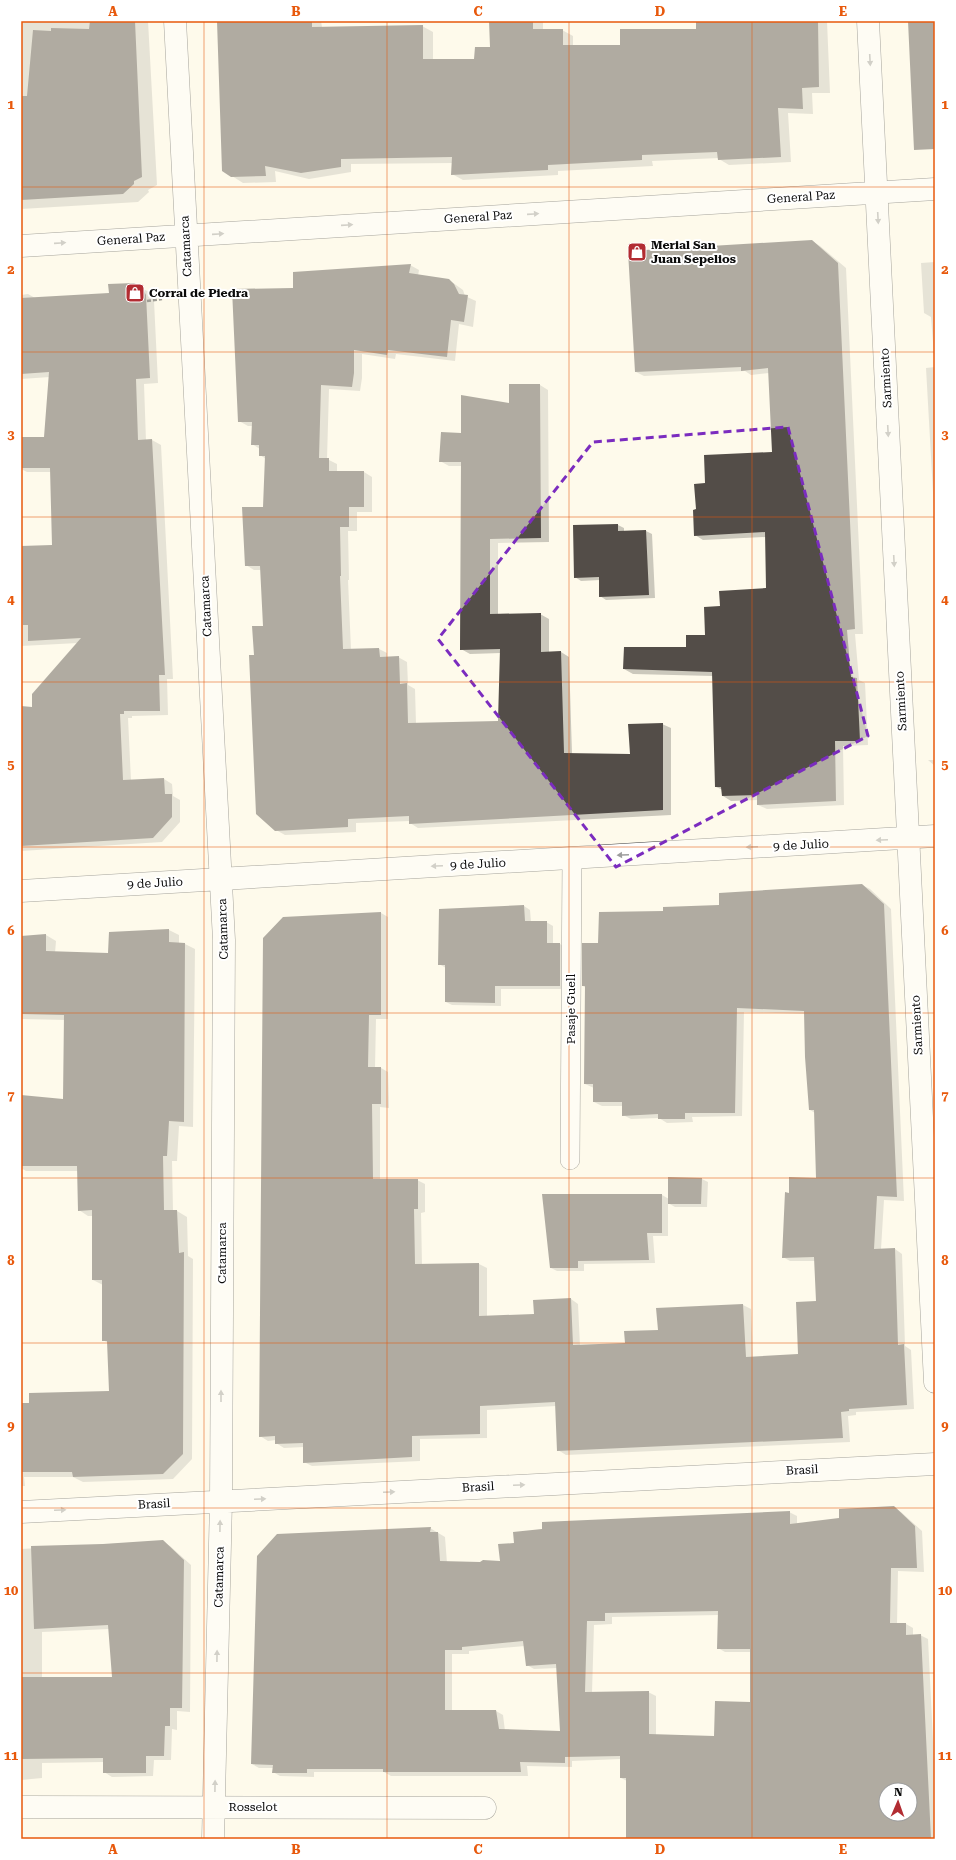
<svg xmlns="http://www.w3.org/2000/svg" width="956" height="1860" font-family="'Roboto Serif',serif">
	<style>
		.shadow { fill: #0003; fill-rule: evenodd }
		.building { fill: #534d48; fill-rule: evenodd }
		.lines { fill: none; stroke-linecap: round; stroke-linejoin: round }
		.service-casing { stroke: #3e3e3e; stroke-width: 20 }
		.minor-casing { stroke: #3e3e3e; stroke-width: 23 }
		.path { stroke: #2d2d2d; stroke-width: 2.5; stroke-dasharray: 4 2; stroke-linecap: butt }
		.service { stroke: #fff; stroke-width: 19 }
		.minor { stroke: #fff; stroke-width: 22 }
		.oneway { fill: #9d9d9d }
		.marked { fill: none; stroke: #7b2cbf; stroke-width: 3; stroke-dasharray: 8 5; stroke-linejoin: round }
		.grid { fill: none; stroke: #e8590c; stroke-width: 1; stroke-opacity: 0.55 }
		.labels { text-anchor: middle; stroke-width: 4; stroke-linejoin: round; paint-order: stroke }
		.street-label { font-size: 12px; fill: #0b0b0b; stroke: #fff }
		.poi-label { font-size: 12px; font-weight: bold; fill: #0b0b0b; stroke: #fff; text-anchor: start }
		.neatline { fill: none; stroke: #e8590c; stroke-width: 1.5 }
		.grid-label { font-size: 13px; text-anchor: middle; font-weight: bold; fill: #e8590c }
	</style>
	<rect width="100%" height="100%" fill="#fefaeb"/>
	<path class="shadow" d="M 21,21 L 148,21 L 157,185 L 148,190 L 149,192 L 138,202 L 21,209 Z
		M 218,21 L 321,21 L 322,27 L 422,26 L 433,32 L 433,60 L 475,60 L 491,48 L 490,21 L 543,21 L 543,30 L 562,30 L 573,36 L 573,46 L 621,46 L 697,30 L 697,21 L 827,21 L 830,93 L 812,93 L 813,114 L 788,113 L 791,162 L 729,165 L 719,159 L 719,158 L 652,161 L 653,166 L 558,171 L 558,175 L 463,180 L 452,174 L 453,163 L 351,164 L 351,172 L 309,179 L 275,171 L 276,182 L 243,183 L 232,176 Z
		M 812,241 L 820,246 L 846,268 L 863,634 L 855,634 L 859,680 L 865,683 L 868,745 L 843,746 L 844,805 L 767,809 L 758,805 L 758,800 L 731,801 L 723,796 L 723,790 L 716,787 L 713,676 L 633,674 L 624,669 L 686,648 L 706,636 L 721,607 L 767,589 L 766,537 L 703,540 L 695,535 L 697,510 L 707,484 L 773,453 L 769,373 L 751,375 L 745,371 L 644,376 L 636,372 Z
		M 935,262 L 935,528 L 926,368 L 935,367 L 931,317 L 924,313 L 921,263 Z
		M 410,265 L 419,270 L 418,276 L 449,280 L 463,290 L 465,296 L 476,301 L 473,327 L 459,324 L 455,361 L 396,354 L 395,359 L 362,354 L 362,378 L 360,391 L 329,389 L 327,459 L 337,464 L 337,472 L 364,472 L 372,477 L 372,512 L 357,512 L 357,531 L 348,531 L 349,580 L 348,580 L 351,650 L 379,649 L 387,653 L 387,657 L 398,657 L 407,662 L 408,685 L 415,689 L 416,724 L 499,722 L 501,653 L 470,654 L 461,649 L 462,466 L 449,466 L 440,461 L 462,434 L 540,385 L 548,390 L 549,542 L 498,543 L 498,615 L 540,614 L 549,619 L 549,653 L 561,652 L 569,657 L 572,754 L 631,755 L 662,724 L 671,728 L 671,815 L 418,828 L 410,823 L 410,821 L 356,823 L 356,832 L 285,835 L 276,830 L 255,656 L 264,627 L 261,570 L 254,570 L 246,565 L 264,508 L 266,459 L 260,455 L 260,449 L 252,444 L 253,426 L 248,426 L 239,421 L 294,289 Z
		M 133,284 L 151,293 L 154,301 L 158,383 L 144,384 L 146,441 L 152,440 L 161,445 L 173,679 L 167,679 L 168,715 L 132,716 L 132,718 L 128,718 L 131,781 L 164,779 L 172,784 L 173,796 L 180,800 L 180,822 L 162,842 L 21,851 L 21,707 L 33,708 L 78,643 L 21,646 L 21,547 L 53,546 L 51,472 L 27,472 L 21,469 L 21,438 L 45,438 L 50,377 L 21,379 L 21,295 L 28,294 L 35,298 L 110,294 Z
		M 618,525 L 624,528 L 624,532 L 646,531 L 652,534 L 655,598 L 606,600 L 600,596 L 600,580 L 581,581 L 575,577 L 574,526 Z
		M 928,760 L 935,760 L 935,766 Z
		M 862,885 L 870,889 L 891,909 L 904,1201 L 884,1200 L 881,1249 L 895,1249 L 902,1254 L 905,1346 L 911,1350 L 914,1409 L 856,1412 L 856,1415 L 848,1416 L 850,1442 L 566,1455 L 558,1450 L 556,1406 L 487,1410 L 487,1438 L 420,1439 L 420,1461 L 312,1466 L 304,1462 L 304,1447 L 284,1448 L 276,1443 L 276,1440 L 268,1441 L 260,1436 L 381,913 L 388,917 L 388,1019 L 376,1019 L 375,1068 L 381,1068 L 388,1072 L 389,1108 L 380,1107 L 380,1180 L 417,1180 L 425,1184 L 425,1212 L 421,1213 L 422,1265 L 479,1264 L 487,1268 L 487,1317 L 535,1315 L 571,1299 L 578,1304 L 580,1346 L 626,1344 L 659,1331 L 658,1309 L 743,1305 L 751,1309 L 753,1357 L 799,1355 L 817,1302 L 816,1261 L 790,1261 L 783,1257 L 790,1194 L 817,1179 L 815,1113 L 810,1110 L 805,1014 L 744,1012 L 742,1116 L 692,1117 L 693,1122 L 667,1123 L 659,1118 L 631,1119 L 623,1115 L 623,1106 L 602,1106 L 594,1102 L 594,1088 L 585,1084 L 586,988 L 583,986 L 599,944 L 664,912 L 720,906 Z
		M 524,906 L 530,910 L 531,922 L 546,922 L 553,926 L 553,944 L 560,944 L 566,948 L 566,989 L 501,989 L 501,1006 L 452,1005 L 446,1002 L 446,968 L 439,964 L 440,910 Z
		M 169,930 L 179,935 L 179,943 L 185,944 L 195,949 L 193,1127 L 179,1126 L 177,1161 L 172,1161 L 173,1211 L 177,1211 L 187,1217 L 188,1256 L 193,1259 L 192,1459 L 173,1479 L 83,1482 L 73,1477 L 24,1477 L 25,1486 L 21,1486 L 21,1404 L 110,1392 L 108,1343 L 103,1340 L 103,1285 L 93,1280 L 93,1216 L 88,1216 L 79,1210 L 78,1171 L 26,1171 L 21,1168 L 21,1096 L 64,1100 L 65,1020 L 22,1019 L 21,1032 L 21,937 L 46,935 L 56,941 L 55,953 L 109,954 L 110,933 Z
		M 669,1178 L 702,1179 L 708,1182 L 707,1207 L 675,1207 L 668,1203 L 668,1236 L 653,1236 L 655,1263 L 584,1264 L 584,1271 L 557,1271 L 551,1268 L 662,1195 L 669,1199 Z
		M 894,1507 L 901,1512 L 922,1531 L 924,1572 L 898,1571 L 897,1624 L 906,1624 L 913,1628 L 913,1636 L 920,1635 L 928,1639 L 935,1781 L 935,1839 L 627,1839 L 627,1781 L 621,1778 L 621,1759 L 572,1761 L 572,1767 L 527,1766 L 528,1776 L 391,1776 L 384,1772 L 314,1772 L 314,1777 L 280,1776 L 273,1772 L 274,1768 L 259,1768 L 252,1764 L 430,1528 L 445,1537 L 447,1563 L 501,1562 L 789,1512 L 797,1516 L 797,1524 L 840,1519 ZM 719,1615 L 718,1648 L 725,1652 L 751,1652 L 751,1703 L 715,1737 L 656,1735 L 656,1696 L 648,1692 L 592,1693 L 594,1625 L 612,1624 L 612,1617 ZM 525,1646 L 527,1665 L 534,1669 L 557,1668 L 561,1732 L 505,1731 L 503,1715 L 496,1711 L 452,1711 L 452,1654 L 469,1654 L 469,1651 ZM 886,1790 L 910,1790 L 910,1814 L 886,1814 Z
		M 162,1541 L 170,1546 L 191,1565 L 190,1712 L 177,1711 L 177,1730 L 172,1729 L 171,1760 L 154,1760 L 153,1776 L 112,1777 L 104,1772 L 104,1762 L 42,1763 L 42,1778 L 21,1780 L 21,1549 ZM 109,1629 L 113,1678 L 42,1678 L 42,1632 Z"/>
	<path class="building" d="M 90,21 L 135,21 L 142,177 L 134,181 L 134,184 L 123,194 L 21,200 L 21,96 L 27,96 L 33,30 L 51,31 L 51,28 L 89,29 Z
		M 217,21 L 312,21 L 312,27 L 423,25 L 423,59 L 474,59 L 475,47 L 490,47 L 489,21 L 533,21 L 533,29 L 563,29 L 563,45 L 620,45 L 620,29 L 696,29 L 696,21 L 818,21 L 819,87 L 802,88 L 803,109 L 778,108 L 781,157 L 718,160 L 717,152 L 642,155 L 642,160 L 548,165 L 548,170 L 451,175 L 452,157 L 341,159 L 341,167 L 301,173 L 265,166 L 266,176 L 231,177 L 222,171 Z
		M 908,21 L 935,21 L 935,149 L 914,150 Z
		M 812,240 L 838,263 L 855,629 L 847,630 L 851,677 L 857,678 L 860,741 L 835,741 L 836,801 L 757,805 L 757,795 L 722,796 L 721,787 L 715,787 L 712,672 L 623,669 L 624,647 L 686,647 L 686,635 L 705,635 L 704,607 L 720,606 L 719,591 L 766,588 L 765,532 L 694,536 L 693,510 L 696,509 L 694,484 L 705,483 L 704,455 L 772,452 L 768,368 L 741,371 L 741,367 L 635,372 L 628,251 Z
		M 411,264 L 409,273 L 449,279 L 454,284 L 459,294 L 468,295 L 464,322 L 451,320 L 447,357 L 388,350 L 387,355 L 354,350 L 354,373 L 352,387 L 321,385 L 319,458 L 329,458 L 329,471 L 364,471 L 364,507 L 349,507 L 349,527 L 340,527 L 341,576 L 340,576 L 343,649 L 379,648 L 380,657 L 399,656 L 400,684 L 407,683 L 408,723 L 498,721 L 500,649 L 460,650 L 461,462 L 439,462 L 441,432 L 461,433 L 461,395 L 509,403 L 509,384 L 540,384 L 541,538 L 490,539 L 490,614 L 541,613 L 541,652 L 561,651 L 564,753 L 630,754 L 628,724 L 663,723 L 663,810 L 409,824 L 409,816 L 348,819 L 348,827 L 275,831 L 256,814 L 249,655 L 254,655 L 252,626 L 263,626 L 260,566 L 245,566 L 242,507 L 263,507 L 265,456 L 259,456 L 259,445 L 251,445 L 252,422 L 238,422 L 232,289 L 293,288 L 293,272 Z
		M 134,283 L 142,287 L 146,295 L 150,378 L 136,379 L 138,440 L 152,439 L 165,675 L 159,675 L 160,711 L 124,711 L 124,714 L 120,714 L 123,780 L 164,778 L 165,794 L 172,794 L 172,817 L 153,838 L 21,846 L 21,706 L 32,707 L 32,694 L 81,638 L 28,641 L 28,625 L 23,625 L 21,546 L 52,545 L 50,468 L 21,468 L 21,437 L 44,437 L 49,372 L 21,374 L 21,298 L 109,293 L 108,284 Z
		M 618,524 L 618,531 L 646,530 L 649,595 L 599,597 L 599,577 L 574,578 L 573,525 Z
		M 862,884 L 884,904 L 897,1197 L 877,1196 L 874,1249 L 895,1248 L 898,1345 L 904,1344 L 907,1405 L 849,1409 L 849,1411 L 841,1412 L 843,1438 L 557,1451 L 555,1402 L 480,1406 L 480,1434 L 412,1436 L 412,1457 L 303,1463 L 303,1443 L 275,1444 L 275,1436 L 259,1437 L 263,938 L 283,917 L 381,912 L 381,1015 L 369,1015 L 368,1067 L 381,1067 L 381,1104 L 372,1104 L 373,1179 L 418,1179 L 418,1209 L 414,1209 L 415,1264 L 479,1263 L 479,1316 L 534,1314 L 533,1300 L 571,1298 L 573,1345 L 625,1343 L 624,1331 L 658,1330 L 656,1308 L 743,1304 L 746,1357 L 798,1354 L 796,1302 L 816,1301 L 814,1257 L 782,1258 L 785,1192 L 789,1193 L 789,1177 L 816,1178 L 814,1110 L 809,1110 L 805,1057 L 804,1011 L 737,1008 L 735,1113 L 685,1113 L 685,1119 L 658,1119 L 658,1114 L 622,1116 L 622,1102 L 593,1102 L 593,1084 L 584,1084 L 585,986 L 582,986 L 582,943 L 598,943 L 599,912 L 663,911 L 663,907 L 719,905 L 719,893 Z
		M 524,905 L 525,921 L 547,921 L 547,943 L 560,943 L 560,986 L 495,986 L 495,1003 L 445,1002 L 445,965 L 438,965 L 439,909 Z
		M 169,929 L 169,942 L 185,943 L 184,1122 L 169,1121 L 167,1156 L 163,1156 L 164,1210 L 177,1210 L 179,1253 L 184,1252 L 183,1454 L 163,1474 L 73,1477 L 72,1472 L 21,1472 L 21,1403 L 29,1403 L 29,1393 L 109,1391 L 107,1341 L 102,1341 L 102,1280 L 92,1280 L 92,1210 L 78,1211 L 77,1166 L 21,1166 L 21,1095 L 63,1099 L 64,1015 L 21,1014 L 21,936 L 46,934 L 46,951 L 108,953 L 109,932 Z
		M 668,1177 L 702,1178 L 701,1204 L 668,1204 Z
		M 542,1194 L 662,1194 L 662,1233 L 647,1233 L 649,1260 L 578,1261 L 578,1268 L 550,1268 Z
		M 894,1506 L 915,1526 L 917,1568 L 891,1568 L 890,1623 L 906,1623 L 906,1635 L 921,1634 L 931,1839 L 626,1839 L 626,1778 L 620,1778 L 620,1756 L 565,1757 L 565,1763 L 520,1762 L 521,1772 L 383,1772 L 383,1769 L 307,1769 L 307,1773 L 272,1773 L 273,1765 L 251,1764 L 257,1556 L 277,1534 L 431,1527 L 430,1532 L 438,1532 L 440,1561 L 480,1562 L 483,1560 L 500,1561 L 498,1544 L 514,1543 L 513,1532 L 542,1529 L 542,1522 L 790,1511 L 790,1524 L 839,1518 L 839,1509 ZM 718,1611 L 717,1649 L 750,1649 L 750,1702 L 715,1701 L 714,1736 L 649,1734 L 649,1691 L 585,1692 L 587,1621 L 605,1621 L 605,1613 ZM 523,1641 L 526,1666 L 556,1664 L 560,1731 L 499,1729 L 496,1710 L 445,1710 L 445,1650 L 462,1650 L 462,1647 ZM 886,1790 L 910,1790 L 910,1814 L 886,1814 Z
		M 163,1540 L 184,1560 L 182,1708 L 170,1708 L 170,1726 L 165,1726 L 164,1756 L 146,1756 L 146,1773 L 103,1773 L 103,1758 L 21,1759 L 21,1677 L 112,1677 L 108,1625 L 34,1629 L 31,1546 L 103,1544 Z"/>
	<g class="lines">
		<defs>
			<path id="service" d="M 570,1160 L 572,858"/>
			<path id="minor" d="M 175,21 L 224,940 L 221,1501 L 213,1839
				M 868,21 L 935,1382
				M 21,246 L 935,189
				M 21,891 L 935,836
				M 21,1512 L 935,1464
				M 21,1807 L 485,1808"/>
		</defs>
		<use href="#service" class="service-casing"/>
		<use href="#minor" class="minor-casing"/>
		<path class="path" d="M 217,296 L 228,295
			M 147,301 L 162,299"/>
		<use href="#service" class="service"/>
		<use href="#minor" class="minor"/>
	</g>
	<defs><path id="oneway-solid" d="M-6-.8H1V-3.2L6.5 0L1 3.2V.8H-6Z"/></defs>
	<g class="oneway">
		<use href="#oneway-solid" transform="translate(870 60) rotate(87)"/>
		<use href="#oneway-solid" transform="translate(533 214) rotate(-4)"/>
		<use href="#oneway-solid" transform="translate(878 218) rotate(87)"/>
		<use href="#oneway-solid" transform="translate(347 225) rotate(-4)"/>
		<use href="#oneway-solid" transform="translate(218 234) rotate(-4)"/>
		<use href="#oneway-solid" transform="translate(60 243) rotate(-4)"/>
		<use href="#oneway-solid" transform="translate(888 431) rotate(87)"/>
		<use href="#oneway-solid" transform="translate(894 561) rotate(87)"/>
		<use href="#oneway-solid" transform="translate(882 840) rotate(177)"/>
		<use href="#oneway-solid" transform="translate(752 847) rotate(177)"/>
		<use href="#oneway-solid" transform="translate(623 855) rotate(177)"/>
		<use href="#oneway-solid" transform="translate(437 866) rotate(177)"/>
		<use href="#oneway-solid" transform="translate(221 1396) rotate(-90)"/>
		<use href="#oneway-solid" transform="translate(519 1485) rotate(-3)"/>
		<use href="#oneway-solid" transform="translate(389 1492) rotate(-3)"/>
		<use href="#oneway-solid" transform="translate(260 1499) rotate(-3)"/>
		<use href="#oneway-solid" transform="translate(60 1510) rotate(-3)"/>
		<use href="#oneway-solid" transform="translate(220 1526) rotate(-89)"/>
		<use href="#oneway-solid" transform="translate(217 1656) rotate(-89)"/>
		<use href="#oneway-solid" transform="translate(215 1786) rotate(-89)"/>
	</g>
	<path d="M0 0H956V1860H0ZM 788,427 L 868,736 L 616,867 L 438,639 L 593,442 Z" fill="#fefaeb" fill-opacity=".55" fill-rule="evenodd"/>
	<path class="marked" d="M 788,427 L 868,736 L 616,867 L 438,639 L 593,442 Z"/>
	<path class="grid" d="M 204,21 L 204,1839M 387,21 L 387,1839M 569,21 L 569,1839M 752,21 L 752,1839M 21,187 L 935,187M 21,352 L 935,352M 21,517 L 935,517M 21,682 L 935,682M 21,847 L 935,847M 21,1013 L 935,1013M 21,1178 L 935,1178M 21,1343 L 935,1343M 21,1508 L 935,1508M 21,1673 L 935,1673"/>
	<defs>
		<symbol id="shop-square" viewBox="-11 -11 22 22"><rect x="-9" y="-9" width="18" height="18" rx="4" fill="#b22c32" stroke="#fff"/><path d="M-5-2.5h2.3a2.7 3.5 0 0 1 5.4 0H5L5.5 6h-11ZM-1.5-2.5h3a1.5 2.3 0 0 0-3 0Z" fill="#fff"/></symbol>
	</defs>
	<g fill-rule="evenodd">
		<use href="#shop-square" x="626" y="241" width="22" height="22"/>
		<use href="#shop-square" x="124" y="282" width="22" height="22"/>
	</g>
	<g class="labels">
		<g class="street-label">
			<text transform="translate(801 197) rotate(-4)" y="4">General Paz</text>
			<text transform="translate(478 217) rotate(-4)" y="4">General Paz</text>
			<text transform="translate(131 239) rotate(-4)" y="4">General Paz</text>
			<text transform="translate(186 246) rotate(-93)" y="4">Catamarca</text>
			<text transform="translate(886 378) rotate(-93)" y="4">Sarmiento</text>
			<text transform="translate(206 606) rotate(-93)" y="4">Catamarca</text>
			<text transform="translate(901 701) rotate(-93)" y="4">Sarmiento</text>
			<text transform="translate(801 845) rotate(-3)" y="4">9 de Julio</text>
			<text transform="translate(478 864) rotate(-3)" y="4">9 de Julio</text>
			<text transform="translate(155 883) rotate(-3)" y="4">9 de Julio</text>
			<text transform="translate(223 929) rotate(-92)" y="4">Catamarca</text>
			<text transform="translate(571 1009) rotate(-90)" y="4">Pasaje Guell</text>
			<text transform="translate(917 1025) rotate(-93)" y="4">Sarmiento</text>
			<text transform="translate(222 1253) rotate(-90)" y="4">Catamarca</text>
			<text transform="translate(802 1470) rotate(-3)" y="4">Brasil</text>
			<text transform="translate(478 1487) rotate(-3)" y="4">Brasil</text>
			<text transform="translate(154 1504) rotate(-3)" y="4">Brasil</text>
			<text transform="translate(219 1577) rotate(-89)" y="4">Catamarca</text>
			<text x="253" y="1811">Rosselot</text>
		</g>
		<g class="poi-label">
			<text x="651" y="249">Merial San<tspan x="651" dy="14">Juan Sepelios</tspan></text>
			<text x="149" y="297">Corral de Piedra</text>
		</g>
	</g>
	<rect width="956" height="1860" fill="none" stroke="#ffffff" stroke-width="44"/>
	<g transform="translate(898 1802) rotate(2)"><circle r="19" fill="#ffffff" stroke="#9d9d9d"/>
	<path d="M0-3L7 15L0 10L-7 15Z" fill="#b22c32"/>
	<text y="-6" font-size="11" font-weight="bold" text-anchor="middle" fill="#0b0b0b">N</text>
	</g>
	<rect x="22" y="22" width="912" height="1816" class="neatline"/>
	<g class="grid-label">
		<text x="113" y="16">A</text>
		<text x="296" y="16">B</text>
		<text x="478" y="16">C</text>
		<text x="660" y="16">D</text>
		<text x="843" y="16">E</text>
		<text x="11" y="109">1</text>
		<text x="945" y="109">1</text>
		<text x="11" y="274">2</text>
		<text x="945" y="274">2</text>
		<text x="11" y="439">3</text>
		<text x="945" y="439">3</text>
		<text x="11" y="604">4</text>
		<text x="945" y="604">4</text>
		<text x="11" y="769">5</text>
		<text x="945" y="769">5</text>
		<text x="11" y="935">6</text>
		<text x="945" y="935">6</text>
		<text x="11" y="1100">7</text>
		<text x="945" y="1100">7</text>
		<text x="11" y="1265">8</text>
		<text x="945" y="1265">8</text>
		<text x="11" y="1430">9</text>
		<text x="945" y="1430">9</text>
		<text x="11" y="1595">10</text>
		<text x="945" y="1595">10</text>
		<text x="11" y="1760">11</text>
		<text x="945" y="1760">11</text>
		<text x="113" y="1854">A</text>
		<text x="296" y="1854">B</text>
		<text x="478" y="1854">C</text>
		<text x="660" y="1854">D</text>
		<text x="843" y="1854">E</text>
	</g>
</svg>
